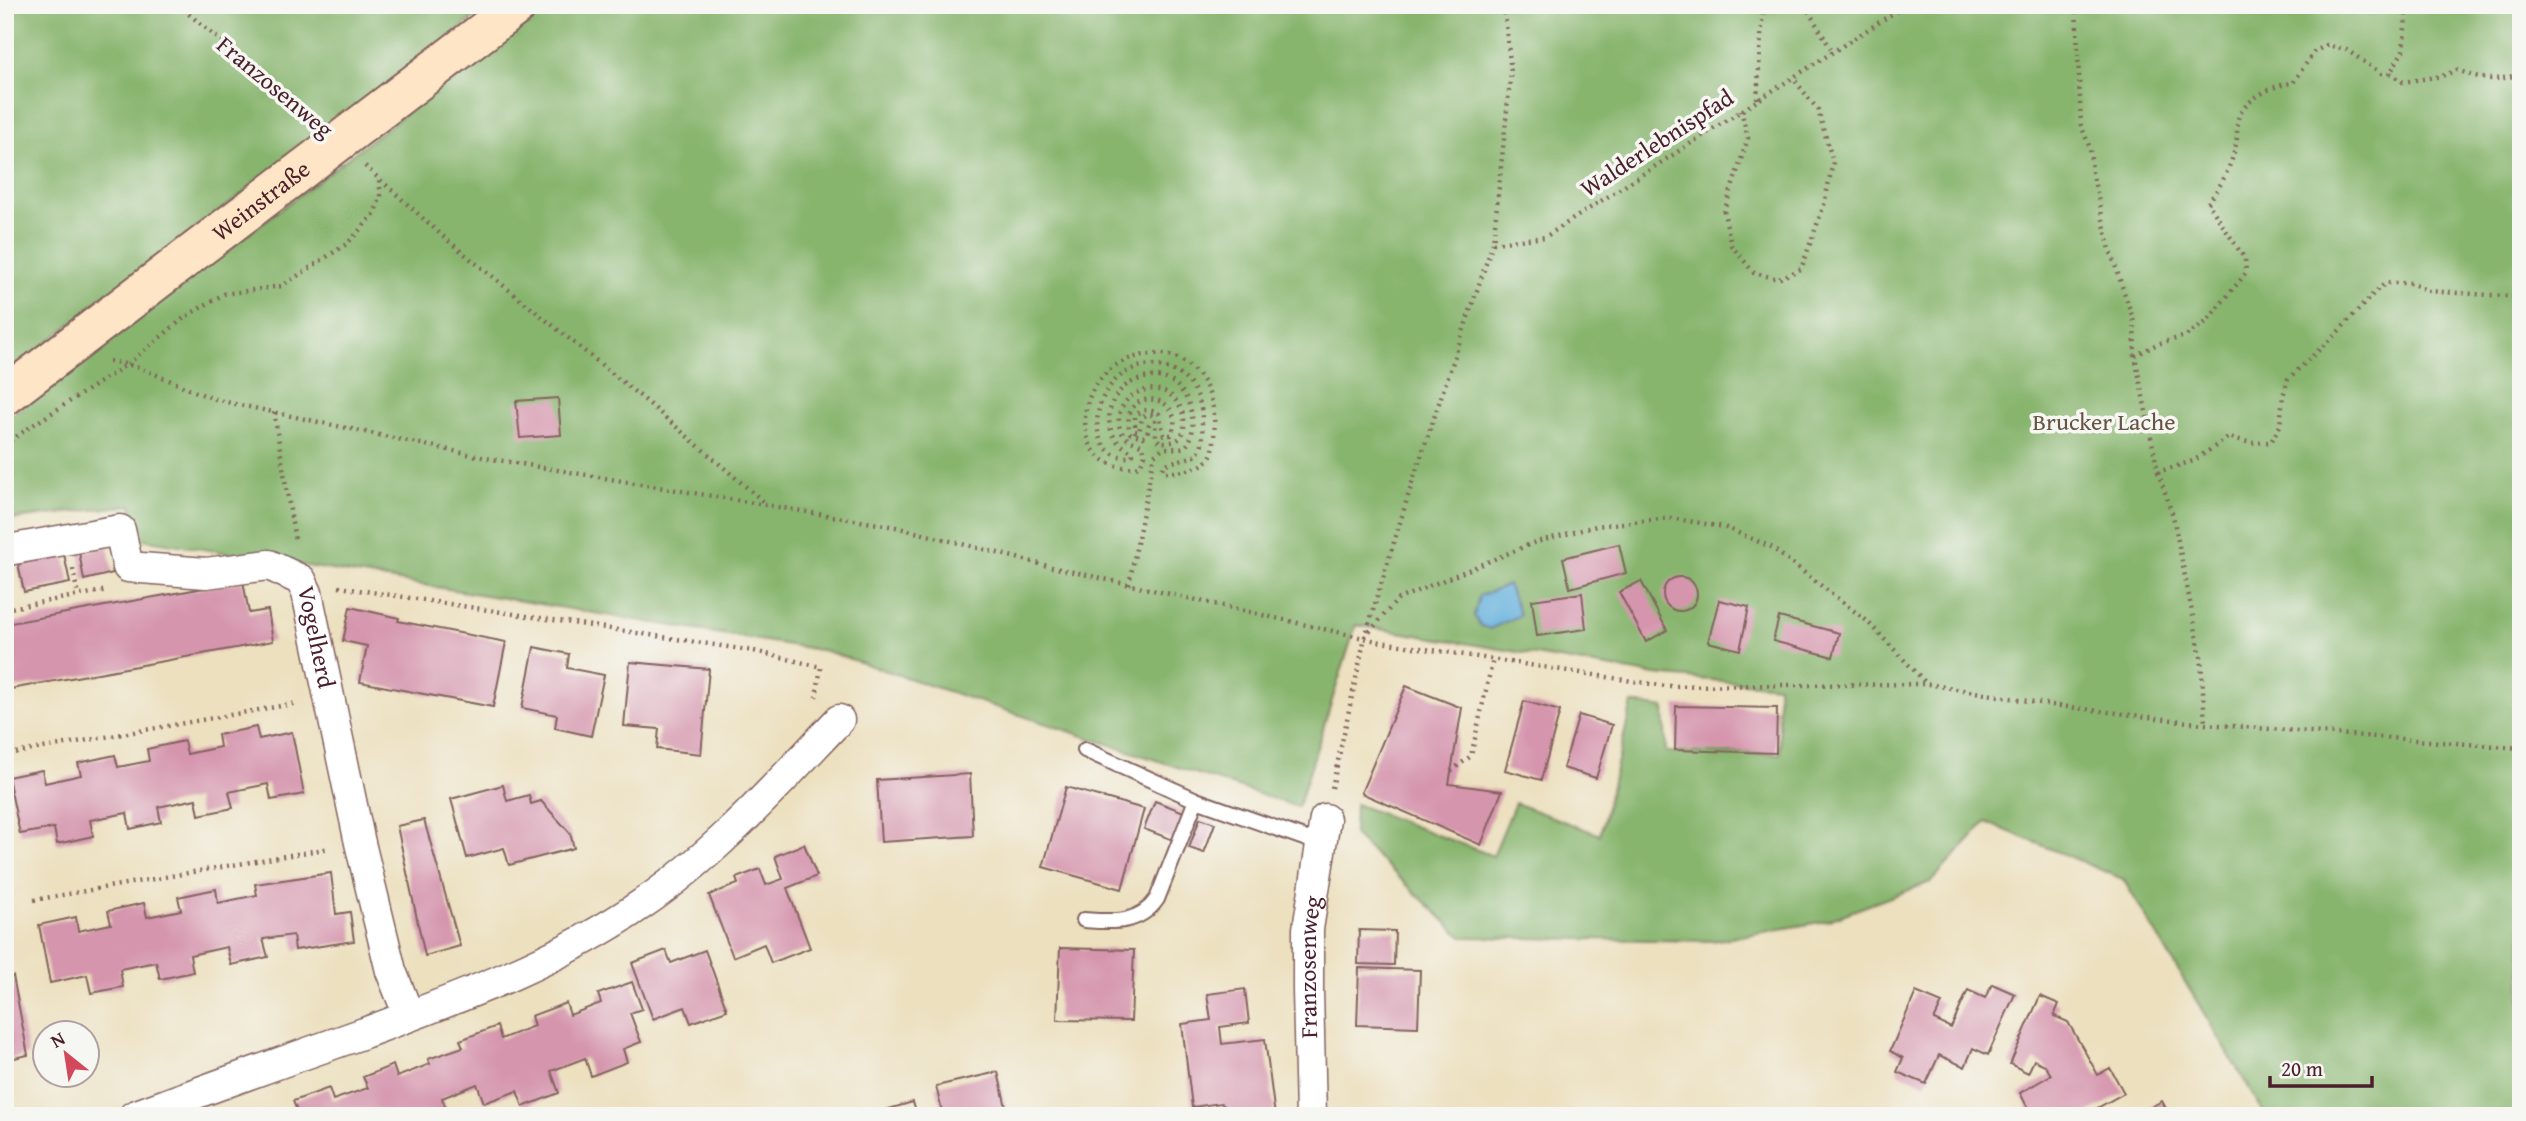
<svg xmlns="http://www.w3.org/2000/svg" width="2526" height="1121" font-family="'Gentium Book Plus',serif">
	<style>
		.forest { fill: #88b56e; stroke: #696a4c; stroke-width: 2 }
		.water { fill: #63b0dd; stroke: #566884; stroke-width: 2 }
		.building { fill: #d595ad }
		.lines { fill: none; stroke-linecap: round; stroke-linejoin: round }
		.lane-casing { stroke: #83635f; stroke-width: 18 }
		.street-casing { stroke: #83635f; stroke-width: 33 }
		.secondary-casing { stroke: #83635f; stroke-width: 42 }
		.path { stroke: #83635f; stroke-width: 4.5; stroke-dasharray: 2 5; stroke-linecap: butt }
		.lane { stroke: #fff; stroke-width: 14 }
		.street { stroke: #fff; stroke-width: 30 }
		.secondary { stroke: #fee5c5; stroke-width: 38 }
		.labels { text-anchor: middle; stroke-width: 7; stroke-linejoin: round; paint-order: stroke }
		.street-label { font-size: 24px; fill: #4a1f2b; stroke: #f6f6f2 }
		.park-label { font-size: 24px; fill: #675544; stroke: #f6f6f2 }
	</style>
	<rect width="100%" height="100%" fill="#f6f6f2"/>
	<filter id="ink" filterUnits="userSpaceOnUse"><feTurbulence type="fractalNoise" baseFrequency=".0143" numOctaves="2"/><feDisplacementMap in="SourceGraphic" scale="14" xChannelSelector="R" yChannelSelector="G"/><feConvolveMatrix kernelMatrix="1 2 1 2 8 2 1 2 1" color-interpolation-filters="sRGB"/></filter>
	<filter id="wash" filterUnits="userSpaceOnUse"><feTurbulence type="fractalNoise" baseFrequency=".00686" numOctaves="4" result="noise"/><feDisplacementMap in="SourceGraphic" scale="28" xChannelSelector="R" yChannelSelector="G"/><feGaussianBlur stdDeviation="1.57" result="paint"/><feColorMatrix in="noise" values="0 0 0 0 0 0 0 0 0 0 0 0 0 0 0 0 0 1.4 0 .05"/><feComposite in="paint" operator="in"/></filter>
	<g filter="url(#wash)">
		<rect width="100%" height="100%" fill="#ece0bf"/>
		<path class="forest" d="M 5,5 L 491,5 L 5,374 Z
			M 547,5 L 2521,5 L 2521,1116 L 2266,1116 L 2123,879 L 1986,822 L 1931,882 L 1826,921 L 1712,941 L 1462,937 L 1354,835 L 1355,804 L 1493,856 L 1515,803 L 1600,835 L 1632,703 L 1664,708 L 1666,752 L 1780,754 L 1778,686 L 1655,675 L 1356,625 L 1298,807 L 826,651 L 136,538 L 132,505 L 5,520 L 5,420 Z"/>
		<path class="water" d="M 1508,585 L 1520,615 L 1490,629 L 1481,626 L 1474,616 L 1479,596 Z"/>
		<g id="blocks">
			<path class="building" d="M 558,398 L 561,435 L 520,438 L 516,401 Z
				M 1619,544 L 1626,573 L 1570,588 L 1563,558 Z
				M 108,546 L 113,573 L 84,580 L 79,552 Z
				M 64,554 L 70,583 L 24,592 L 18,564 Z
				M1663 594a17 17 0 1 1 34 0a17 17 0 1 1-34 0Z
				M 243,581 L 249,613 L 268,610 L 273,641 L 5,690 L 5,624 Z
				M 1641,581 L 1667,630 L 1646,642 L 1619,592 Z
				M 1582,593 L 1586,629 L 1537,636 L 1532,600 Z
				M 1719,600 L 1749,607 L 1740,650 L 1708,642 Z
				M 350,607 L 399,618 L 398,621 L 506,642 L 493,707 L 360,682 L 367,646 L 343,641 Z
				M 1779,617 L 1839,633 L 1833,657 L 1773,641 Z
				M 534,647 L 569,654 L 567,668 L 604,675 L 591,736 L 555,728 L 557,715 L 522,708 Z
				M 630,662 L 709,669 L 701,754 L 657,749 L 659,729 L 624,726 Z
				M 1406,686 L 1462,708 L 1449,784 L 1502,791 L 1481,845 L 1361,793 Z
				M 1524,701 L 1560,711 L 1541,780 L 1505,770 Z
				M 1676,706 L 1777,708 L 1776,753 L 1675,750 Z
				M 1579,715 L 1612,725 L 1596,778 L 1563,768 Z
				M 256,727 L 259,739 L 292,732 L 304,794 L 271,800 L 268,784 L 229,792 L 233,808 L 199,815 L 196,799 L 158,807 L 161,822 L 130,829 L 127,813 L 90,820 L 93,836 L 57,844 L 54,828 L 20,834 L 8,777 L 42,770 L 45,783 L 81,775 L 78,763 L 115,755 L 118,767 L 149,761 L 147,749 L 184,741 L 187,754 L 220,747 L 218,735 Z
				M 970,774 L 973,836 L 881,842 L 877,780 Z
				M 503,785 L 507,801 L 529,795 L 531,804 L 541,801 L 570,833 L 574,848 L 509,865 L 504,848 L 467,858 L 451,799 Z
				M 1066,787 L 1144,809 L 1122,889 L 1043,867 Z
				M 1155,801 L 1184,812 L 1173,840 L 1144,829 Z
				M 1200,818 L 1215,823 L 1204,853 L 1189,848 Z
				M 424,820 L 460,946 L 425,956 L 397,826 Z
				M 804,844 L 817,876 L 787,888 L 810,948 L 771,963 L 764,944 L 733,957 L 709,895 L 738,884 L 736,878 L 760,869 L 766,885 L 783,879 L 775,856 Z
				M 331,873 L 336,914 L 350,912 L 354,941 L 295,950 L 293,935 L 263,939 L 268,957 L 231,965 L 227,947 L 190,955 L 193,972 L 160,979 L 156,962 L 120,969 L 123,987 L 91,993 L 87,975 L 50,983 L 39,925 L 76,917 L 78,931 L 111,924 L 108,911 L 144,903 L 147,917 L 181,910 L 178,897 L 216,889 L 218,903 L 257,895 L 255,884 Z
				M 1359,930 L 1395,931 L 1394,965 L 1358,964 Z
				M 1060,948 L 1134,950 L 1131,1021 L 1057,1020 Z
				M 666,950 L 671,963 L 705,950 L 727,1010 L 691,1023 L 685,1007 L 653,1019 L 632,963 Z
				M 1359,968 L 1420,970 L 1418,1027 L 1357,1025 Z
				M 13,976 L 28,1055 L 5,1060 L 5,978 Z
				M 632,982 L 642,1009 L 630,1013 L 641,1042 L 623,1049 L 627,1062 L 591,1076 L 585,1058 L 551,1071 L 559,1093 L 523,1107 L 517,1091 L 484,1103 L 477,1084 L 442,1098 L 449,1116 L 299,1116 L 293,1101 L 329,1088 L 333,1100 L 368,1088 L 363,1077 L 393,1065 L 397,1077 L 430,1064 L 428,1059 L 463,1047 L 460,1040 L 497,1026 L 501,1039 L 534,1026 L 531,1016 L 566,1003 L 570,1015 L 601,1003 L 598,994 Z
				M 1992,984 L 2015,994 L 1988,1055 L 1973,1048 L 1965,1067 L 1939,1055 L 1926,1084 L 1897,1072 L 1903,1058 L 1890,1051 L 1916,992 L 1942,1003 L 1934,1020 L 1951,1028 L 1968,990 L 1985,998 Z
				M 1245,989 L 1249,1023 L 1220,1027 L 1222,1044 L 1265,1039 L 1275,1116 L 1233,1116 L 1221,1103 L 1192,1107 L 1182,1024 L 1211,1020 L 1207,994 Z
				M 2040,996 L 2059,1004 L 2054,1016 L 2068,1022 L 2098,1075 L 2110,1068 L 2124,1093 L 2083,1116 L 2058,1116 L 2054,1109 L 2042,1116 L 2032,1116 L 2020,1093 L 2051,1075 L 2045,1065 L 2034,1060 L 2028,1073 L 2010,1064 Z
				M 998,1072 L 1008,1116 L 943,1116 L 936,1086 Z
				M 2162,1101 L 2170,1116 L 2135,1116 Z
				M 913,1102 L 917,1116 L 869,1116 L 868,1115 Z"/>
		</g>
	</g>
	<g filter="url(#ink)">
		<use href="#blocks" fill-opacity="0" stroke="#83635f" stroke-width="2"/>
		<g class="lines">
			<defs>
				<path id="lane" d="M 1085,750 L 1196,800 L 1321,844
					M 1084,920 C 1112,922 1139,925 1157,899 L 1196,800"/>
				<g id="street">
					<path id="s1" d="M 8,550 L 120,530 L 128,567 L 206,573 L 269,565 L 301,580 L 307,593 L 360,843 L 391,971 L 409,1016"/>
					<path d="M 134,1116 C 210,1088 287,1060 364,1033 C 459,998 558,962 642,904 C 717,853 777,785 839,720"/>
					<path id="s2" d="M 1311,1116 L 1308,991 L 1308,929 L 1325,819"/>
				</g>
				<g id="secondary">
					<path id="s3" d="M 5,396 L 518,5"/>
				</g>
			</defs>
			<use href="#lane" class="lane-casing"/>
			<use href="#street" class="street-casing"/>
			<use href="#secondary" class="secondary-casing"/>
			<path class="path" d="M 178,5 L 312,117
				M 1805,5 L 1832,51
				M 2076,5 L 2081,125 L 2090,148 L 2092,172 L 2110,250 L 2134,322 L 2135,356 L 2158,472 L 2193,461 L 2229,437 L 2251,443 L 2271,442 L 2280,426 L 2283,396 L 2288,379 L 2336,334 L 2375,292 L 2386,283 L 2411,283 L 2428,291 L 2521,297
				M 2390,73 L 2403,82 L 2442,76 L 2457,70 C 2486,80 2491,82 2521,74
				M 1757,99 L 1763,5
				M 1741,110 L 1748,138 L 1724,212 L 1731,245 L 1754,273 L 1778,279 L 1801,269 L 1824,205 L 1833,162 L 1818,110 L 1793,78
				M 365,166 L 446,239 L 646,401 L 765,503
				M 1493,243 L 1545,237 L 1906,5
				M 2135,356 L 2157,344 L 2186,336 L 2206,322 L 2246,273 L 2245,259 L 2208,203 C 2221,186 2232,165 2236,144 C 2238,135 2236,124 2239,116 C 2247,98 2275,84 2293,83 L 2314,52 L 2327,45 L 2345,49 L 2381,73 L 2390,73 L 2403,51 L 2407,5
				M 109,361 C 150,366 186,392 226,402 L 486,458 L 896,527 L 1056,568 L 1381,642 L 1665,686 L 1927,684
				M 274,412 L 295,541
				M 5,445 L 33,425 L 128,364 L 185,317 L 224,294 L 282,286 L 348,243 L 374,214 L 381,196 L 379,180
				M 2158,472 L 2173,516 L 2201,657 L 2205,724
				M 73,569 L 78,596
				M 1129,585 L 1154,455 L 1163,448 C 1169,448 1179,449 1184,447 C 1202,438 1193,367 1144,378 C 1131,381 1121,387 1114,399 C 1106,414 1108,433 1120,444 C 1125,448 1130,450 1133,454 L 1131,457 C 1083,461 1087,382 1138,367 C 1165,360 1194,377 1200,404 C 1202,411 1202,419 1202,426 C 1203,438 1204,447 1195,456 L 1165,464 L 1163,469 L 1165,472 C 1177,473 1196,470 1206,462 C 1213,456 1214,446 1214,438 C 1216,410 1212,385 1189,366 C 1181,359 1172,354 1161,354 C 1064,352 1063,481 1140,466 L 1145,455 L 1143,446 C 1138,443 1132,442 1128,439 C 1115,430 1117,410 1127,400 C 1132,394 1139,392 1146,390 C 1182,383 1193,431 1177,440 C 1172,443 1165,442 1160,442 L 1156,438 L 1155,418 L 1151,415 L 1146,415 L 1142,418 L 1139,432 L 1135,431 L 1135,416 C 1143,408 1150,409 1159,414 L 1164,435 L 1171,435 C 1190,393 1117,383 1130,433 L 1143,437 L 1147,435 L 1149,424
				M 339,587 L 754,651 L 821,667 L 816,697
				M 5,609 L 108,590
				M 1365,637 L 1398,599 L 1533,543 L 1596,526 L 1670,518 L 1724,527 L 1771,547 L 1867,621 L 1927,684 L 2052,705 L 2205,724 L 2521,748
				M 9,754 L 298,703
				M 1451,771 L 1471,756 L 1493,659
				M 1332,788 L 1365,637 L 1412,483 L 1493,243 L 1511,72 L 1504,5
				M 34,900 L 330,848"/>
			<use href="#lane" class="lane"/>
			<use href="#street" class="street"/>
			<use href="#secondary" class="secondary"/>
		</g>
	</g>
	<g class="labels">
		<g class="street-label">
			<text transform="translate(275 87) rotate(40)" y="8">Franzosenweg</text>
			<text transform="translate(1657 143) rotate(-33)" y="8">Walderlebnispfad</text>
			<text dy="8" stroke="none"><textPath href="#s3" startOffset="322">Weinstraße</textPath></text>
			<text dy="8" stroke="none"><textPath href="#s1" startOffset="388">Vogelherd</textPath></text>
			<text dy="8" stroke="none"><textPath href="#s2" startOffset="149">Franzosenweg</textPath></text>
		</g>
		<g class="park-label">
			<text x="2104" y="430">Brucker Lache</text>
		</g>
	</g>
	<rect width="2526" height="1121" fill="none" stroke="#f6f6f2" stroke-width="28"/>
	<g transform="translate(66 1054) rotate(330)"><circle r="33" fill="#f6f6f2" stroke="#b1a0a2" stroke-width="2"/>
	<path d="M0-5L12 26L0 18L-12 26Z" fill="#d1495b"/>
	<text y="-10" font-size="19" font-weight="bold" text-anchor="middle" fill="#4a1f2b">N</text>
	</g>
	<path d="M2270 1076v10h102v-10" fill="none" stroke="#4a1f2b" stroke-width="3.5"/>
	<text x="2281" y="1076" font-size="21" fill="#4a1f2b" stroke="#f6f6f2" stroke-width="5" paint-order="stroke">20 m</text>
</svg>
